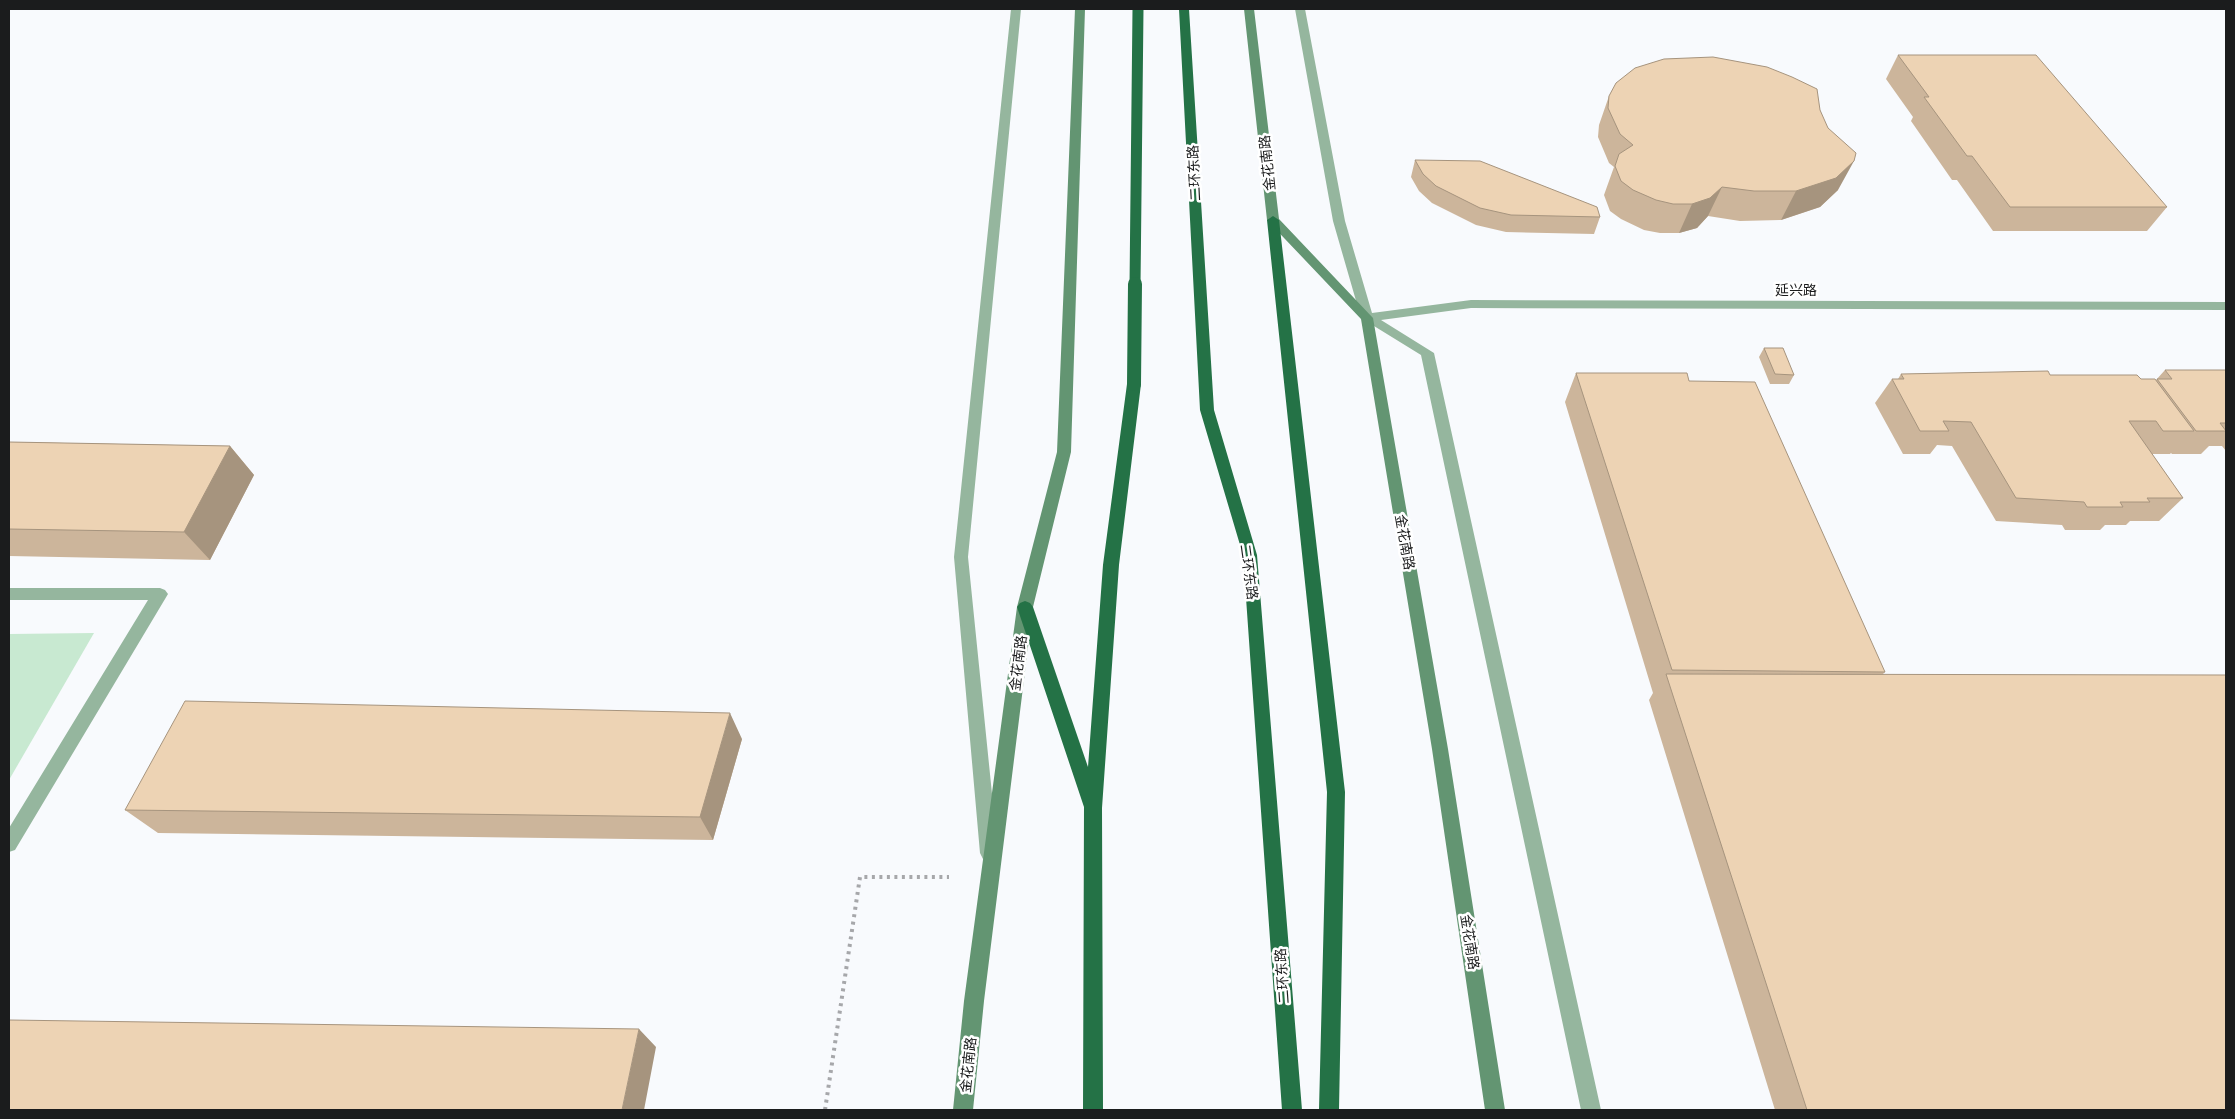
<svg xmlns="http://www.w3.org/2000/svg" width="2235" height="1119" font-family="Quicksand,'Noto Sans SC',sans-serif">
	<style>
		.green { fill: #c8e9d1 }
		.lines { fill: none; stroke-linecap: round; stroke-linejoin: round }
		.path { stroke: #a6a7aa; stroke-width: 4; stroke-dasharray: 3 4.5; stroke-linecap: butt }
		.minor { fill: #95b69e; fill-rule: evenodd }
		.secondary { fill: #639572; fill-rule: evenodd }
		.trunk { fill: #247246; fill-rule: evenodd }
		.trunk-bridge-far1 { stroke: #247246; stroke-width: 11 }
		.trunk-bridge { stroke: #247246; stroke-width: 14 }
		.wall { fill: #ccb59b }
		.shaded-wall { fill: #a6947e }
		.building { fill: #edd3b4; stroke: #a6947e }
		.labels { text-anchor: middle; stroke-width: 5; stroke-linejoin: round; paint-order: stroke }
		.street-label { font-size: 14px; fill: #1b1c1d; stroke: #fff }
	</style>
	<rect width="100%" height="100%" fill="#f8fafd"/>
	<path class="green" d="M 94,633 L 9,780 L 9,634 Z"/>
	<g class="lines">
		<path class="path" d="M 825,1110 L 860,877 L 949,877"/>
		<path class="minor" d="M 1011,9 L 1021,9 L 968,557 L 998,853 L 995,859 L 989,861 L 983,859 L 980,853 L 954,557 Z
			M 1295,9 L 1305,9 L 1345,221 L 1372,313 L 1471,300 L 2226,302 L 2226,310 L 1471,308 L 1381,320 L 1434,353 L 1601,1110 L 1581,1110 L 1421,355 L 1361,318 L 1333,221 Z
			M 9,588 L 160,588 L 165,590 L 168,594 L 15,850 L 9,852 L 9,828 L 148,600 L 9,600 Z"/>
		<path class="secondary" d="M 1075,9 L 1085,9 L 1071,452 L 1033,607 L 984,1001 L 973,1110 L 953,1110 L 964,1001 L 1017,607 L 1057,452 Z
			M 1244,9 L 1254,9 L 1279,219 L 1373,318 L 1448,749 L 1505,1110 L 1485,1110 L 1432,749 L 1361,319 L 1267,220 Z"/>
		<path class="trunk" d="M 1179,9 L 1189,9 L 1214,410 L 1257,555 L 1302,1110 L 1282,1110 L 1243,555 L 1200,410 Z
			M 1273,216 L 1279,220 L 1345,792 L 1339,1110 L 1319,1110 L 1327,792 L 1267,220 Z
			M 1134,379 L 1141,384 L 1119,565 L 1102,808 L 1103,1110 L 1083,1110 L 1084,807 L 1017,607 L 1020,603 L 1025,601 L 1030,603 L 1033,607 L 1088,767 L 1103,565 L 1127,384 Z"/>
		<path class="trunk-bridge-far1" d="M 1135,286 L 1138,9"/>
		<path class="trunk-bridge" d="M 1134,384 L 1135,284"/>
	</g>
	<path class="wall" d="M 1898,55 L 2167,207 L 2147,231 L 1993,231 L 1957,180 L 1952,180 L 1911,121 L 1913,117 L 1886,79 Z
		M 1609,96 L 1820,110 L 1838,190 L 1820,207 L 1781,220 L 1740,221 L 1708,216 L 1697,228 L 1679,233 L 1660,233 L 1644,230 L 1621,219 L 1610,211 L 1604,195 L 1614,167 L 1609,163 L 1598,137 L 1599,125 Z
		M 1415,160 L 1600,217 L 1594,234 L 1506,232 L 1476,225 L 1432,203 L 1419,191 L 1411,177 Z
		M 1764,348 L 1794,375 L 1789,384 L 1770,384 L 1759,357 Z
		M 2165,370 L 2226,370 L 2226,451 L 2222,446 L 2209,446 L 2201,454 L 2172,454 L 2171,453 L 2170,454 L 2152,454 L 2183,498 L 2159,521 L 2130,521 L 2126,525 L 2105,525 L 2100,530 L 2065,530 L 2062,525 L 1996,521 L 1952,446 L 1937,445 L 1930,454 L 1903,454 L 1875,403 L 1892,379 L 1898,379 L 1901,374 L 2050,375 L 2156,380 Z
		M 1576,373 L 1689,381 L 1885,672 L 1883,674 L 2226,1110 L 1775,1110 L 1649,700 L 1653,693 L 1565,402 Z
		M 9,442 L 230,446 L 254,475 L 210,560 L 9,556 Z
		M 742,739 L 713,840 L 158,833 L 125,810 Z"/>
	<path class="shaded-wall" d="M 1854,161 L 1838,190 L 1820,207 L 1781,220 L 1796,191 Z
		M 1722,187 L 1708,216 L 1697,228 L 1679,233 L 1692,204 Z
		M 230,446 L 254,475 L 210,560 L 184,532 Z
		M 730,713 L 742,739 L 713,840 L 700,817 Z
		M 639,1029 L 656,1047 L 644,1110 L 622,1110 Z"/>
	<path class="building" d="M 1898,55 L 2036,55 L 2167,207 L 2010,207 L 1972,156 L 1967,156 L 1924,97 L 1929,97 Z
		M 1713,57 L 1767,67 L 1792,77 L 1817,89 L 1820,110 L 1828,128 L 1856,153 L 1854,161 L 1836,178 L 1796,191 L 1754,191 L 1722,187 L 1710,198 L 1692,204 L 1673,204 L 1656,200 L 1633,190 L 1621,181 L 1615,166 L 1619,154 L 1633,145 L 1620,134 L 1608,108 L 1609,96 L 1616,83 L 1635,68 L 1664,59 Z
		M 1415,160 L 1480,161 L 1597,207 L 1600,217 L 1511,215 L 1480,208 L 1436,186 L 1423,174 Z
		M 1764,348 L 1783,348 L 1794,375 L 1775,374 Z
		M 2165,370 L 2226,370 L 2226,423 L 2220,423 L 2226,431 L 2196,431 L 2157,379 L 2172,379 Z
		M 2048,371 L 2050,375 L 2137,375 L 2141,379 L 2155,379 L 2194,431 L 2163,431 L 2156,421 L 2129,421 L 2183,498 L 2147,498 L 2150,502 L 2120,502 L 2123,507 L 2087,507 L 2084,502 L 2016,498 L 1971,422 L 1943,421 L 1949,431 L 1920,431 L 1892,379 L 1904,379 L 1901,374 Z
		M 1576,373 L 1687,373 L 1689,381 L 1755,382 L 1885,672 L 1672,670 Z
		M 9,442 L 230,446 L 184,532 L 9,529 Z
		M 1666,674 L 2226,675 L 2226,1110 L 1807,1110 Z
		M 185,701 L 730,713 L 700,817 L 125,810 Z
		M 9,1020 L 639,1029 L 622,1110 L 9,1110 Z"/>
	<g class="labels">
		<g class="street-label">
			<text transform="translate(1267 163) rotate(-96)" y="5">金花南路</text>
			<text transform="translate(1194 173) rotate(-93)" y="5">二环东路</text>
			<text x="1796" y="295">延兴路</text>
			<text transform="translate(1405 542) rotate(80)" y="5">金花南路</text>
			<text transform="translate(1249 572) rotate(82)" y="5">二环东路</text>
			<text transform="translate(1018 663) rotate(-83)" y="5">金花南路</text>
			<text transform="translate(1470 942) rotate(81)" y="5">金花南路</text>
			<text transform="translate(1282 976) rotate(-94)" y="5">二环东路</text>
			<text transform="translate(968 1065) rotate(-84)" y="5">金花南路</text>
		</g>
	</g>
	<rect width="2235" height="1119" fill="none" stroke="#1b1c1d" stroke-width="20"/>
</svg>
